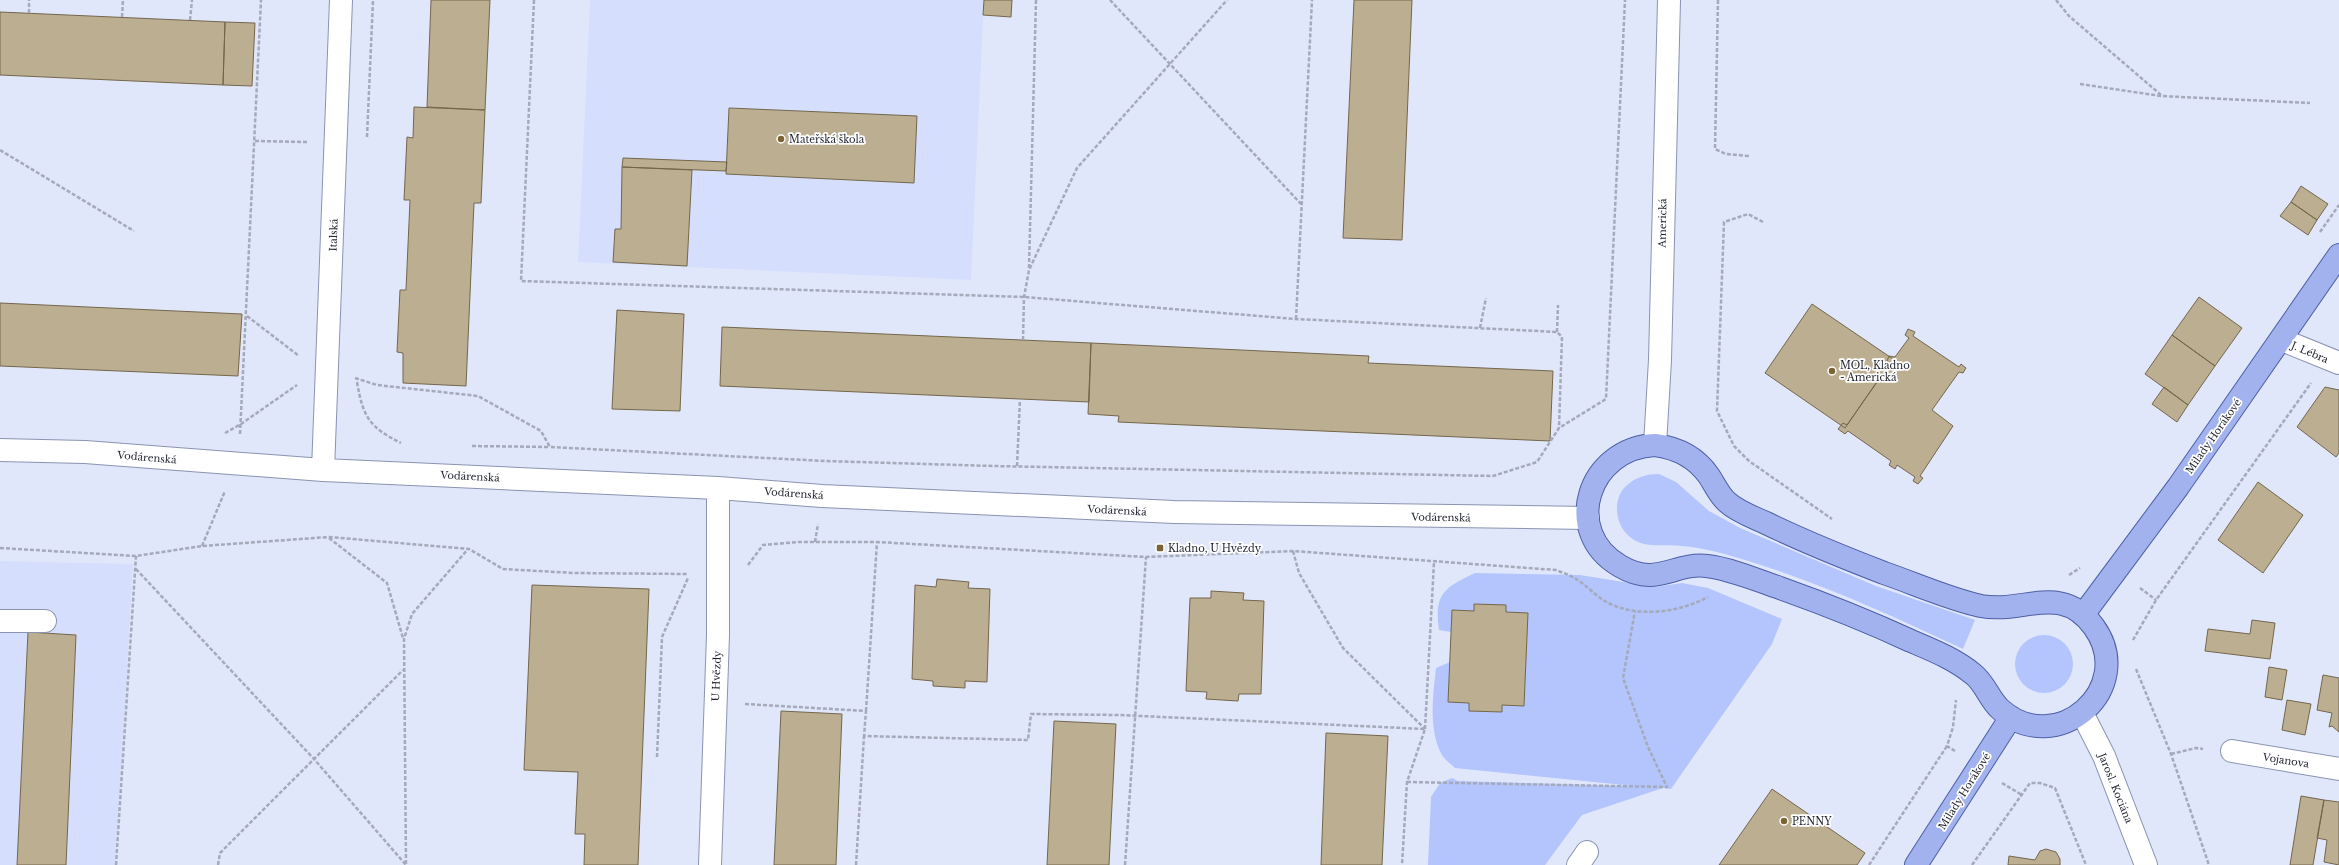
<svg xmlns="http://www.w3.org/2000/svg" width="2339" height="865" font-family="'Libre Baskerville',serif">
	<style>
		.built { fill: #d5dffd }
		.green { fill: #b3c5fc }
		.building { fill: #bcae91; stroke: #73664b }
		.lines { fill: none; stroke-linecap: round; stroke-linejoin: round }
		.minor-casing { stroke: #8a94b0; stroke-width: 24 }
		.major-casing { stroke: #4c5ea5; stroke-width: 24 }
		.path { stroke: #a4aaba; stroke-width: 2.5; stroke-dasharray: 4 2; stroke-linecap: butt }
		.minor { stroke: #fff; stroke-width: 22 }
		.major { stroke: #a2b2ef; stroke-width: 22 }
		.poi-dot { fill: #7a6434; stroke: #fff; stroke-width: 1.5 }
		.labels { text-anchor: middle; stroke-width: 3.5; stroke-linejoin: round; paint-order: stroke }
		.poi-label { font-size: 10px; fill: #1f232e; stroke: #fff; text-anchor: start }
		.street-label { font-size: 10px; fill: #1f232e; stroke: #fff }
	</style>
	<rect width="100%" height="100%" fill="#e1e7fa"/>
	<path class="built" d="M 590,0 L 984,0 L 971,280 L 578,262 Z
		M 0,561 L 133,564 L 116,865 L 0,865 Z"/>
	<path class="green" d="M 1659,474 L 1676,482 L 1709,511 L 1740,528 L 1876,586 L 1975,620 L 1963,649 C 1885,612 1805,576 1721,553 C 1709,550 1695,547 1682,546 C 1665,543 1645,550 1630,537 C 1615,525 1612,499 1626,486 C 1636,477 1646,474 1659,474 Z
		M 1475,573 L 1580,575 L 1655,587 L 1682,583 L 1708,588 L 1782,619 L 1772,644 L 1671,789 L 1663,788 L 1582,815 L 1545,865 L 1428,865 L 1431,797 L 1440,783 L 1452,778 L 1458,781 L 1634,786 L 1455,768 C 1451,764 1445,760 1442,755 C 1428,730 1433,695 1436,668 L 1450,662 L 1451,632 L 1439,630 C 1434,593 1444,588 1475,573 Z
		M2015 664a29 29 0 1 1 58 0a29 29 0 1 1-58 0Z"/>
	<path class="building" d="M 431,0 L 490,0 L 485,110 L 427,107 Z
		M 984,0 L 1012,0 L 1011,17 L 983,15 Z
		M 1354,0 L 1412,0 L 1402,240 L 1343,238 Z
		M 0,12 L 225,22 L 223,85 L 0,75 Z
		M 225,22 L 255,23 L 252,86 L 223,85 Z
		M 414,107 L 485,110 L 481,203 L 474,203 L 466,386 L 403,383 L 403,353 L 397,352 L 400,290 L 406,290 L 410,200 L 404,200 L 407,137 L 413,138 Z
		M 729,108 L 917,116 L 914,183 L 726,174 Z
		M 623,158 L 727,162 L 726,171 L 622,167 Z
		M 622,167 L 692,170 L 687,266 L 613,262 L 615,229 L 621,229 Z
		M 2301,186 L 2328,204 L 2317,220 L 2291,202 Z
		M 2291,202 L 2317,220 L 2308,235 L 2280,216 Z
		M 2199,297 L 2242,328 L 2215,366 L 2172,335 Z
		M 0,303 L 242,314 L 238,376 L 0,366 Z
		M 1812,304 L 1893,359 L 1845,428 L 1765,373 Z
		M 617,310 L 684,314 L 680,411 L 612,409 Z
		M 722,327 L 1091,343 L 1089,402 L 720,386 Z
		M 1908,329 L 1915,332 L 1913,336 L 1959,367 L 1961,364 L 1966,368 L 1963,373 L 1959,372 L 1932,410 L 1953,426 L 1920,476 L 1923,478 L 1918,484 L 1913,481 L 1915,477 L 1897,465 L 1895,469 L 1889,465 L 1891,461 L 1848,431 L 1845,434 L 1838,429 L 1843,423 L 1847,425 L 1890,363 L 1887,361 L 1889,356 L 1895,357 L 1909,338 L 1905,335 Z
		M 2172,335 L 2215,366 L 2188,405 L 2145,374 Z
		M 1091,343 L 1369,356 L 1368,363 L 1553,371 L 1550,441 L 1118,422 L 1119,416 L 1088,414 Z
		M 2164,387 L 2188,405 L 2177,422 L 2152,404 Z
		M 2325,387 L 2339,390 L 2339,453 L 2336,457 L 2297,427 Z
		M 2258,482 L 2303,515 L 2263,573 L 2218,540 Z
		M 937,579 L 969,582 L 968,588 L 990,589 L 987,682 L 965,681 L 965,688 L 933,686 L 933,681 L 912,679 L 915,585 L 936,587 Z
		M 532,585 L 649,589 L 638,865 L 584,865 L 585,834 L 575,834 L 578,772 L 524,770 Z
		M 1211,591 L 1244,593 L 1243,600 L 1264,601 L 1261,694 L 1239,694 L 1238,701 L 1206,699 L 1207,692 L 1186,691 L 1190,598 L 1211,598 Z
		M 1474,604 L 1506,605 L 1506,612 L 1528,613 L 1524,706 L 1502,705 L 1502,712 L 1469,711 L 1469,703 L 1448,702 L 1452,610 L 1474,611 Z
		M 2252,620 L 2275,623 L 2270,659 L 2205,651 L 2208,629 L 2250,634 Z
		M 28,632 L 76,635 L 66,865 L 17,865 Z
		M 2269,667 L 2287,670 L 2282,700 L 2265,697 Z
		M 2323,675 L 2339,678 L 2339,732 L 2332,726 L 2329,727 L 2332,713 L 2317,710 Z
		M 2287,700 L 2311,704 L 2305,735 L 2282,730 Z
		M 781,711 L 842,714 L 836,865 L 774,865 Z
		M 1054,721 L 1116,724 L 1109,865 L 1047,865 Z
		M 1326,733 L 1388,736 L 1382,865 L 1321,865 Z
		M 1772,789 L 1865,853 L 1857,865 L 1719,865 Z
		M 2301,796 L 2324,800 L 2313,865 L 2290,865 Z
		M 2324,800 L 2339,802 L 2339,865 L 2324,862 L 2327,840 L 2317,838 Z
		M 2046,849 L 2056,852 L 2060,859 L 2060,865 L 2008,865 L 2009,856 L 2035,860 L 2040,851 Z"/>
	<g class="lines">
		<defs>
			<path id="minor" d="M 2282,340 L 2339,363
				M 1655,445 L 1660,360 L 1669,0
				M 0,450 L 85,452 L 323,470 L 718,488 L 822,496 L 1174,512 L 1588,518
				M 323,470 L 341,0
				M 0,621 L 45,621
				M 2082,713 L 2104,756 L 2146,865
				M 2232,751 L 2339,769
				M 710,865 L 718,635 L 718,488
				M 1578,865 L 1587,852"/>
			<path id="major" d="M 1655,445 C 1678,448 1696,457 1709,476 C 1715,485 1719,495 1727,502 C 1738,512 1753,517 1766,523 C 1805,542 1845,558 1884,573 C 1916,584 1949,599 1981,606 C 2023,614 2062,582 2094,627 C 2138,688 2056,760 2000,709 C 1989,699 1985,683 1973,674 C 1955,659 1932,650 1911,641 C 1868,621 1825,604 1780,588 C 1757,580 1731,569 1707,566 C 1674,562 1657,588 1620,566 C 1561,532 1588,448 1655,445 Z
				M 2083,615 L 2178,487 L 2339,255
				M 1916,865 L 2011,717"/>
		</defs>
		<use href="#minor" class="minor-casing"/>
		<use href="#major" class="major-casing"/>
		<path class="path" d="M 534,0 L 521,281 L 1024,297 L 1296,319 L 1557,332 L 1562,337 L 1559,428
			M 1110,0 L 1301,204
			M 1718,0 L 1715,149 L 1726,154 L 1749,156
			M 2056,0 L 2069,16 L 2161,95
			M 29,13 L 29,0
			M 122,17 L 123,0
			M 190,20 L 192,0
			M 2080,84 L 2161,96 L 2310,103
			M 367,137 L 373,0
			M 255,141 L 307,142
			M 0,150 L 134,231
			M 1763,222 L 1748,214 L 1724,222 L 1717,411 L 1734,446 L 1749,461 L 1832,519
			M 2320,232 L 2339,205
			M 1029,268 L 1036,0
			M 247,316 L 299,356
			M 1296,319 L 1312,0
			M 1480,328 L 1486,298
			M 1557,332 L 1558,305
			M 1023,340 L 1024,297 L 1029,270 L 1077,168 L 1227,0
			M 355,378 L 377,385 L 478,396 L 541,431 L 550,447 L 825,461 L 993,466 L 1493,476 L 1537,462 L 1559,428 L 1606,399 L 1625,0
			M 357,382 C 363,417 369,427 401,443
			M 225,433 L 241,424 L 297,385
			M 240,434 L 261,0
			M 472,446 L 549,447
			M 1017,466 L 1020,399
			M 329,538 L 387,583 L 403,638
			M 815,542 L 818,524
			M 202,546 L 225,491
			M 0,548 L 136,556 L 202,546 L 329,537 L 469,549 L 503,569 L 574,573 L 688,574
			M 1293,551 L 1299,573 L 1343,648 L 1425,729
			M 748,565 L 763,545 L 798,542 L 877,542 L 1146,557 L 1293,551 L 1556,570 C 1563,573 1570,575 1576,579 C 1586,585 1594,594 1603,600 C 1634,619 1678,613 1708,597
			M 136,569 L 314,759 L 406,865
			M 2069,575 L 2080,568
			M 2140,588 L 2156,600
			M 2133,640 L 2156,600 L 2311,383
			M 2136,669 L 2171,754 L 2209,865
			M 745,704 L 866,711 L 864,736 L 1028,740 L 1031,714 L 1119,715 L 1425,729 L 1407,782 L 1402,865
			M 866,711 L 877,542
			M 1425,729 L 1434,562
			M 1955,751 L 1947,746 L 1953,727 L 1956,700
			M 2171,754 L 2196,748 L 2203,749
			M 657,757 L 662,637 L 688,578
			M 1407,782 L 1667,787 L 1648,747 L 1623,678 L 1635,611
			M 2002,783 L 2022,795
			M 406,864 L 404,639 L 412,614 L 468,549
			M 116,865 L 136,556
			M 218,865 L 220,853 L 403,670
			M 856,865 L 864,736
			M 1125,865 L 1146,557
			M 1869,865 L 1947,746
			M 1972,865 L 2030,783 L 2040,783 L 2055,788 L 2086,865"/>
		<use href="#minor" class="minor"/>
		<use href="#major" class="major"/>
	</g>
	<g class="poi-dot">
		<circle cx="781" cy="139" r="4"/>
		<circle cx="1832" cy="371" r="4"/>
		<rect x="1156" y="544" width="8" height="8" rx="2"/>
		<circle cx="1784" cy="821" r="4"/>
	</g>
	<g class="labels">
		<g class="poi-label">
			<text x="789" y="143">Mateřská škola</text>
			<text x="1840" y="369">MOL, Kladno<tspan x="1840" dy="12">- Americká</tspan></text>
			<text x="1168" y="552">Kladno, U Hvězdy</text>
			<text x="1792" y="825">PENNY</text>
		</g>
		<g class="street-label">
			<text transform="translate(1662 223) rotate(-89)" y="4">Americká</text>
			<text transform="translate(333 235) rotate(-88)" y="4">Italská</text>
			<text transform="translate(2310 352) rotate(23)" y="4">J. Lébra</text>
			<text transform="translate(2213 436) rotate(-55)" y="4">Milady Horákové</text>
			<text transform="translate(147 457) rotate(5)" y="4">Vodárenská</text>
			<text transform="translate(470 476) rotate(3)" y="4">Vodárenská</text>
			<text transform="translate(794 493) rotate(4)" y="4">Vodárenská</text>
			<text transform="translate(1117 510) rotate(3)" y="4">Vodárenská</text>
			<text transform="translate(1441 517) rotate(1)" y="4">Vodárenská</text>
			<text transform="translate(716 676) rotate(-88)" y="4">U Hvězdy</text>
			<text transform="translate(2286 760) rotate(9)" y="4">Vojanova</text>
			<text transform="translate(2116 788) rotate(68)" y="4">Jarosl. Kociána</text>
			<text transform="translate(1964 791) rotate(-58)" y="4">Milady Horákové</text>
		</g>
	</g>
</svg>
